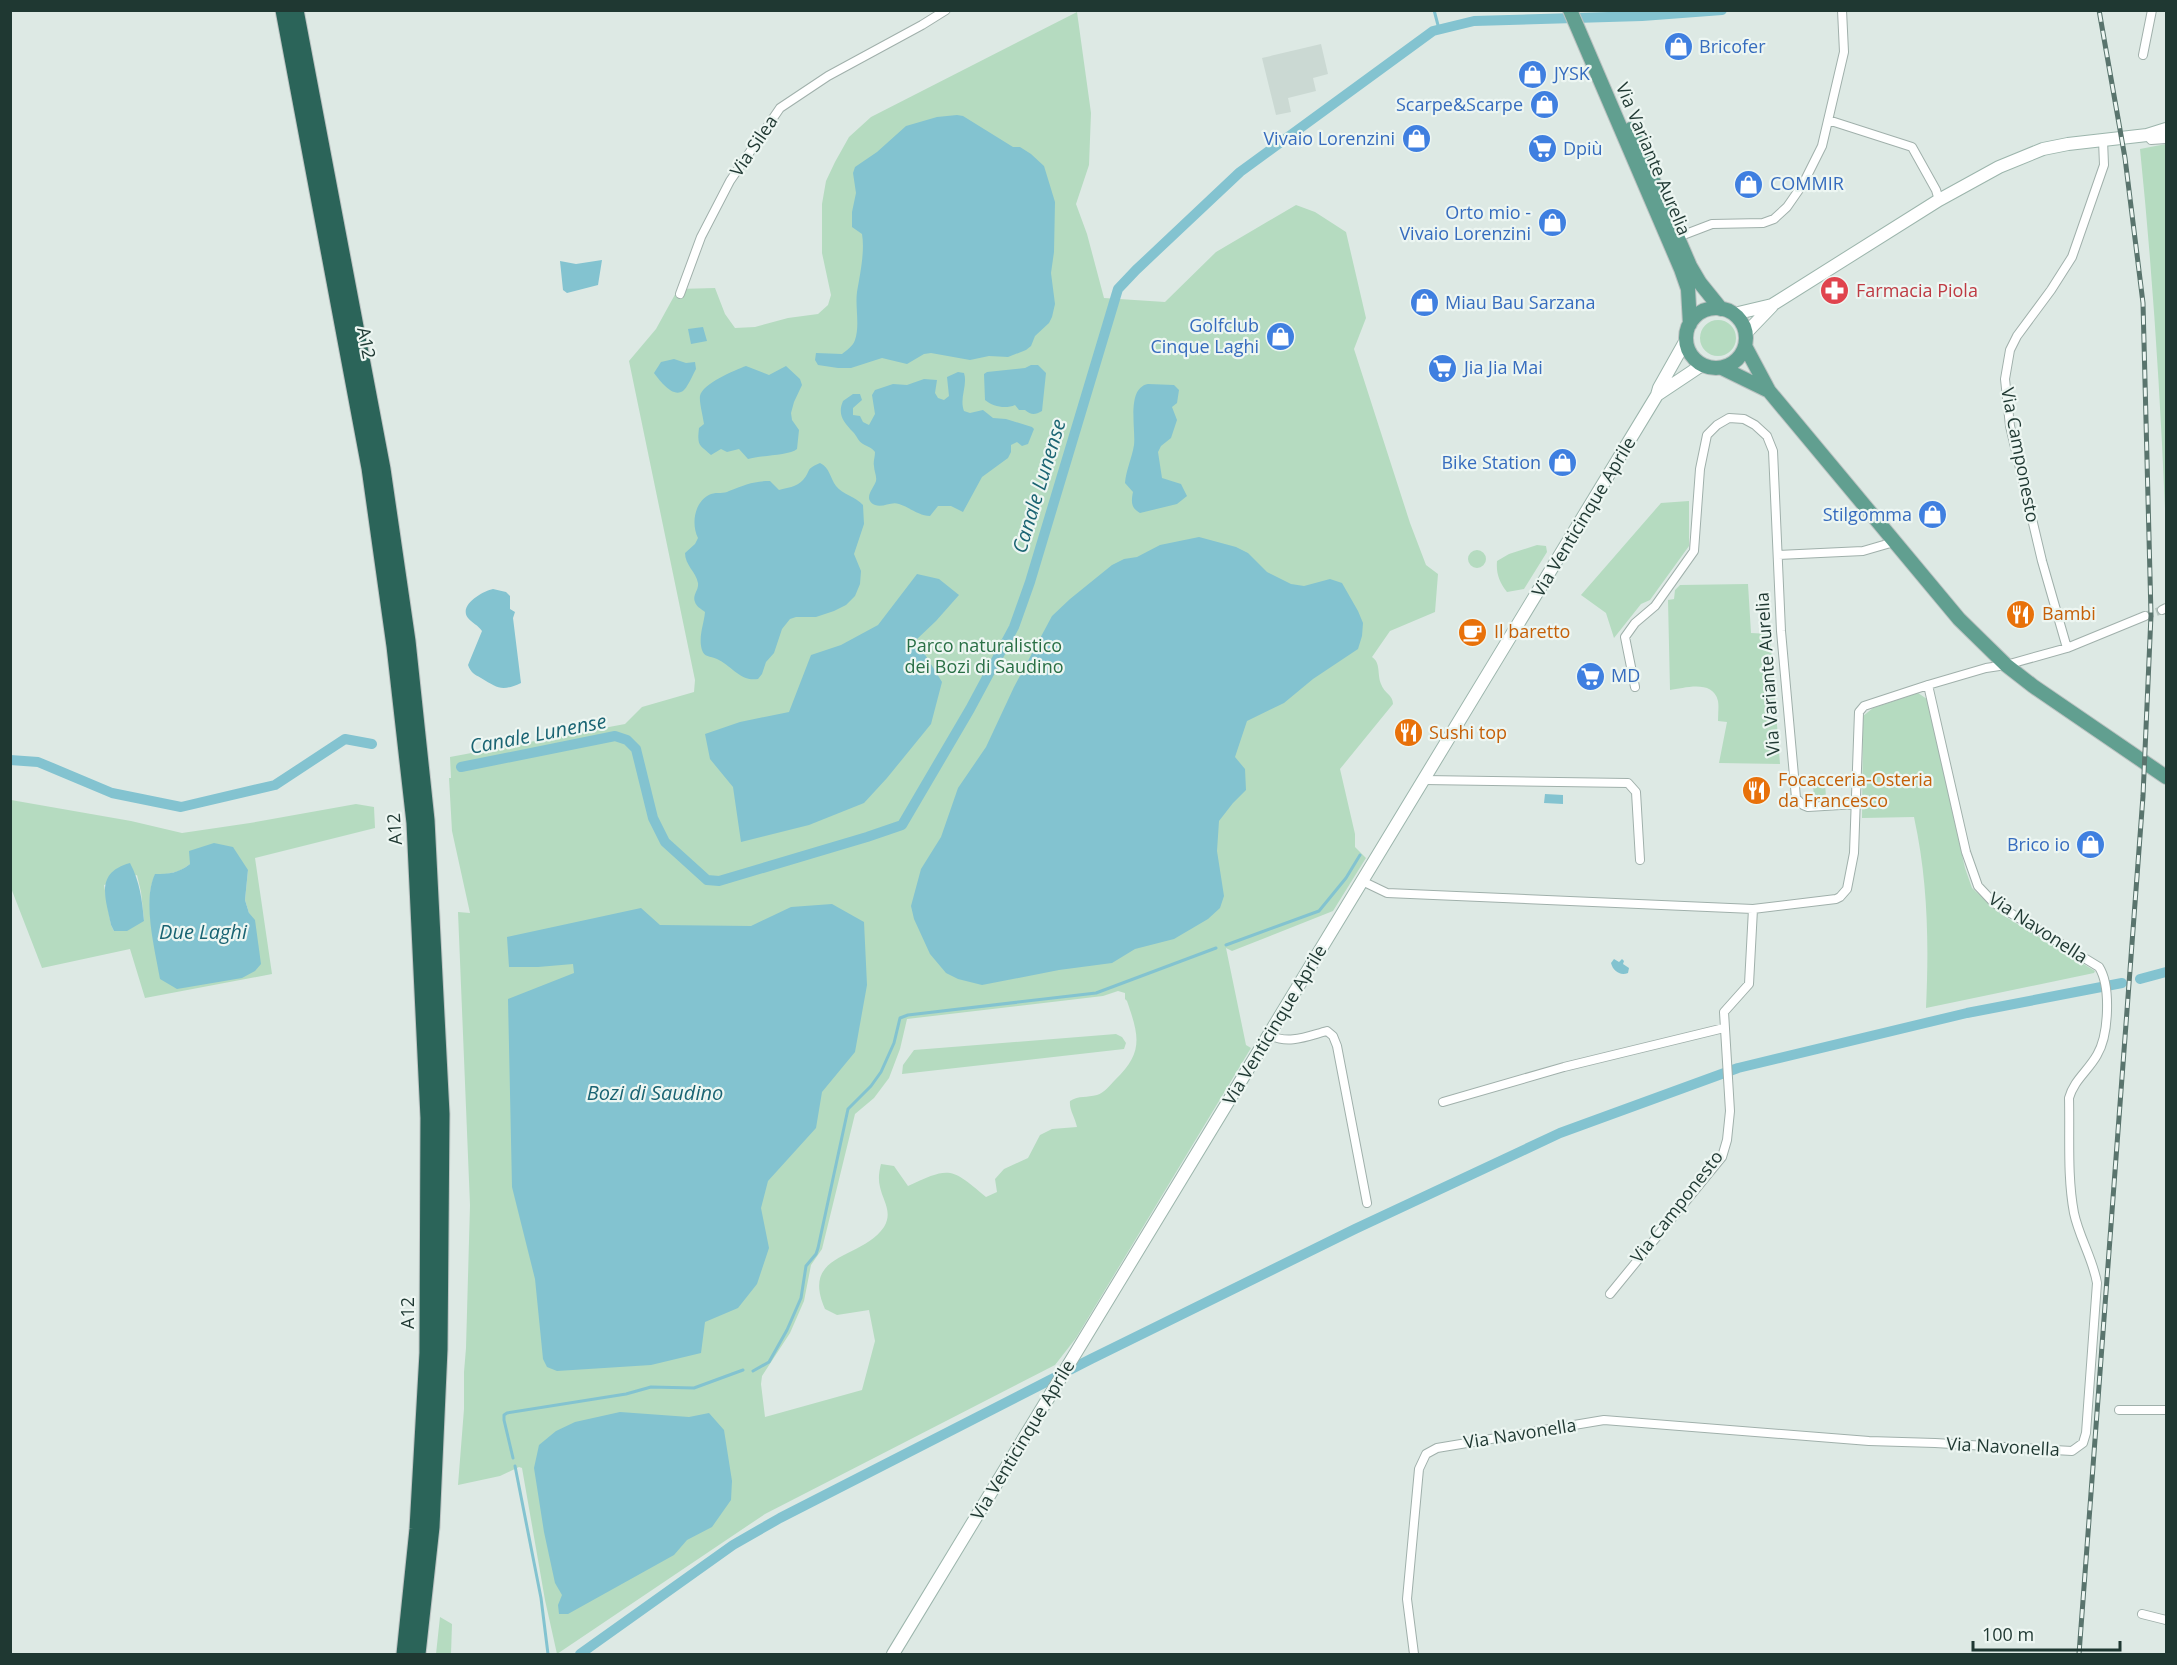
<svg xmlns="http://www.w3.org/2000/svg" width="2177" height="1665" font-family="'Open Sans',sans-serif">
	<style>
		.built { fill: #cbd9d3 }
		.green { fill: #b5dbc0; fill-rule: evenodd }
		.water { fill: #83c3d0 }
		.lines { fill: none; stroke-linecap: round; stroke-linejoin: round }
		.stream { stroke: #83c3d0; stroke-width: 3 }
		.canal { stroke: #83c3d0; stroke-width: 10 }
		.minor-tunnel { stroke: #b7c6c0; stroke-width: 8; stroke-dasharray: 8 4; stroke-linecap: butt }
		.minor-casing { stroke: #a0b0ab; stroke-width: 10 }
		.secondary-casing { stroke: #9cb5ac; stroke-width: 14 }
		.primary-casing { stroke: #bcc3c2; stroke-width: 16 }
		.motorway-casing { stroke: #bcc3c2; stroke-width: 17 }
		.minor { stroke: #fff; stroke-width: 8 }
		.secondary { stroke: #fff; stroke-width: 12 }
		.primary { stroke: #619f90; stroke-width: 14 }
		.motorway { stroke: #2b6459; stroke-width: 15 }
		.rail-casing { stroke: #59746d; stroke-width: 5 }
		.rail { stroke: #edf6f2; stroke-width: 3; stroke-dasharray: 9; stroke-linecap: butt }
		.labels { text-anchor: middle; stroke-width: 4.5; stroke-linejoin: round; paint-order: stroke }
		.shop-label { font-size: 18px; fill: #366cbe; stroke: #edf6f2; text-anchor: start }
		.street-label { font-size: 18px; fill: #1f3832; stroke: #edf6f2 }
		.health-label { font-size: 18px; fill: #be3a42; stroke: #edf6f2; text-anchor: start }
		.food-label { font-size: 18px; fill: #c56008; stroke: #edf6f2; text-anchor: start }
		.park-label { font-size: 18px; fill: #296f45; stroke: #edf6f2 }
		.water-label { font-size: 20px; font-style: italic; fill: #1a6473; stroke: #edf6f2 }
	</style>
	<rect width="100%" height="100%" fill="#dde9e4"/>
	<path class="built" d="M 1321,44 L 1328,74 L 1313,78 L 1316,91 L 1288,98 L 1291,112 L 1276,115 L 1262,58 Z"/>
	<path class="green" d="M 1077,12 L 1091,113 L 1089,165 L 1076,204 L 1087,234 L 1104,298 L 1165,302 L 1216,252 L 1296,205 L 1315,212 L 1346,232 L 1366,318 L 1354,349 L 1410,523 L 1426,565 L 1438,574 L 1435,612 L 1390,631 L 1372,657 C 1381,663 1377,674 1381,684 C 1384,693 1393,695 1393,704 L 1340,769 L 1355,834 L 1355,847 L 1366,858 L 1333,911 L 1232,951 L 1226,948 L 1246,1045 L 1251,1048 L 1076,1338 L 1055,1365 L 765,1514 L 557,1654 L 545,1600 L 522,1468 L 519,1467 L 500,1476 L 458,1485 L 464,1409 L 464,1372 L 466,1348 L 470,1205 L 458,912 L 470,913 L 452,831 L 449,778 L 451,778 L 450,757 L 625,724 L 642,707 L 694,692 L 695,680 L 629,361 L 656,329 L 678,289 L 715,288 L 725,314 L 735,328 L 755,327 L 788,318 L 818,314 L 828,305 L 831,295 L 822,253 L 822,204 L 826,181 L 835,162 L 849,137 L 871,117 ZM 1118,991 L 1125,993 L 1125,999 L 1127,1001 C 1139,1036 1144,1052 1115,1080 C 1110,1085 1104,1093 1097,1095 C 1087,1098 1079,1095 1070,1101 C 1069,1110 1075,1117 1077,1127 L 1052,1129 L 1040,1135 L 1028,1158 L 1004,1169 L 995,1179 L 997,1192 L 986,1197 C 951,1168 951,1166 908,1186 L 894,1166 L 881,1164 C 879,1172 878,1179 880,1187 C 883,1201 893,1212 884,1227 C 862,1260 800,1252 825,1309 L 837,1315 L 869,1310 L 875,1341 L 862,1390 L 765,1417 L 761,1384 L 762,1376 L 790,1333 L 804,1301 L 811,1265 L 822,1249 L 855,1114 L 874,1098 L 889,1078 L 900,1049 L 907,1019 L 1103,996 Z
		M 2166,144 L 2166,533 C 2161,405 2153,276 2140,149 Z
		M1700 338a18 18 0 1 1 36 0a18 18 0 1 1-36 0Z
		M 1689,501 L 1689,546 L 1650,600 L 1641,604 L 1614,638 L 1606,613 L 1581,595 L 1661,503 Z
		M 1537,545 L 1546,546 L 1547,552 L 1524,589 L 1507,592 C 1499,582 1496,573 1497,561 L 1509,554 Z
		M1468 559a9 9 0 1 1 18 0a9 9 0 1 1-18 0Z
		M 1748,584 L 1751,633 L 1770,634 L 1780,764 L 1719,763 L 1727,722 L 1718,721 C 1718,714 1719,707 1718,701 C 1713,679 1685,688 1670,690 L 1668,600 L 1674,599 L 1675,590 L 1680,585 Z
		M 1918,693 L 1927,699 L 1965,868 L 1972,888 L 1998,912 L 2095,971 L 2094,973 L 1926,1008 C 1929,943 1928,881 1914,817 L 1862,818 L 1863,716 L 1873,708 Z
		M 1825,782 L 1826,798 L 1814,799 L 1813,783 Z
		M 11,800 L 131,821 L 182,833 L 250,823 L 356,804 L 374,807 L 375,828 L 255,858 L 272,974 L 145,998 L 130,949 L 42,968 L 11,888 ZM 190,864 L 248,870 L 245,900 L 249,913 L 154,944 C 152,921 145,896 155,875 C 169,874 179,873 190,864 ZM 137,875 L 141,892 L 144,920 L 114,931 L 111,925 L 104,885 Z
		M 1116,1034 L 1122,1037 L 1126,1043 L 1124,1049 L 902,1074 L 903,1065 L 914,1050 Z
		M 440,1617 L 452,1624 L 451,1654 L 436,1654 Z"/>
	<path class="water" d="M 957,115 L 963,116 L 1013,147 L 1020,147 L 1031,154 L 1044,166 L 1055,202 L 1054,252 L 1051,273 L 1055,304 L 1052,317 L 1049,323 L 1035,336 L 1031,346 L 1026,350 L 1008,357 L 989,356 L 970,360 L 931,353 L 924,354 L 907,364 L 882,358 L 851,368 L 838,368 L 818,365 L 815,360 L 816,353 L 842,354 C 847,350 853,346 855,340 C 860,325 855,307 857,292 C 860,275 865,251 862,234 L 852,227 L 852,212 L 856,193 L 853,173 L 855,167 L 877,152 L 906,126 L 937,117 Z
		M 602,260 L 598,285 L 567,293 L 563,290 L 560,261 L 576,264 Z
		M 703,327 L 707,341 L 691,344 L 688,329 Z
		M 674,359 L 686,363 L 695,362 L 696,369 C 693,374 691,380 687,386 C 677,404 660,381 654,373 L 661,362 Z
		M 1031,365 L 1038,365 L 1046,373 L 1042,411 C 1035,415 1031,415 1025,410 L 1019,410 L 1015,405 C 1006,409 993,407 985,400 L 984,374 L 987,372 L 1025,368 Z
		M 746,366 L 769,375 L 786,366 L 800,379 L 802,385 L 794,402 L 791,413 L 792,420 L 799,430 L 797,449 C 789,456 760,455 748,459 L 739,449 L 727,452 L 721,449 L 711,455 C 699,444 697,446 699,428 L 704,424 C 703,416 699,402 700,396 C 702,384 735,370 746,366 Z
		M 958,372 L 964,373 C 968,385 959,398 964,411 L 970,413 L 983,410 L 993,418 L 1006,419 L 1032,427 L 1034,429 L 1028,444 L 1022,446 L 1017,442 L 1011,445 L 1011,452 L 1008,458 L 982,477 L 963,512 L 951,506 L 938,506 L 930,516 C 919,516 909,507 899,504 C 891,501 883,508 875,505 C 862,499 874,488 876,481 C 877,476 874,471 874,466 C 873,462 875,457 875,452 C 871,447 868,447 863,444 C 858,441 857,436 853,432 C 844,422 837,415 843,401 L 853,394 L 860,394 L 862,400 L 853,408 L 853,415 L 860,416 L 863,422 L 869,425 L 875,414 L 872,395 L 875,390 L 893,384 L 907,385 L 924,379 L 937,380 L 935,393 L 938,398 L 944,400 L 949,396 L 947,377 Z
		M 1148,384 L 1174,385 L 1179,390 L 1177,403 L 1172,407 L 1177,420 L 1171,438 L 1161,446 L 1158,452 L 1162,478 L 1181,484 L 1187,496 L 1177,504 L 1140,513 C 1131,508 1131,502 1133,492 L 1125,483 C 1126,470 1132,458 1134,445 C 1136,429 1126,388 1148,384 Z
		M 820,463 C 830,468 830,478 836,486 C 842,494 856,497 863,505 L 864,524 L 854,554 L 861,571 L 860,584 L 855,596 L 846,605 L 834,611 L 816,617 L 796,617 L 790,619 L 782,629 L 774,653 L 766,662 L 762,674 L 758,679 C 740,682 731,665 717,659 C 710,656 704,657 702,650 C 698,637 704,624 705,612 C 701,609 696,606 695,602 C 692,595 699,590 698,583 C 696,572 685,565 685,553 L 695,544 L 698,538 C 691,524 694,501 711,494 C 717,492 724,494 729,491 C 744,485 754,481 770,481 L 779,490 C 786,488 797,487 803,480 C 812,470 804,470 820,463 Z
		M 1199,537 L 1236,547 L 1248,553 L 1267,572 L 1291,584 L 1304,586 L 1330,579 L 1342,583 L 1358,611 L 1363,623 L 1362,636 L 1358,649 L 1313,679 L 1284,703 L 1247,721 L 1235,757 L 1245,769 L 1246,790 L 1233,803 L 1219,821 L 1217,851 L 1224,896 L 1220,908 L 1208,919 L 1174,939 L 1135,949 L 1112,963 L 1059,970 L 982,985 L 958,979 L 946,973 L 930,954 L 914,919 L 911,906 L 921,869 L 941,837 L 958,788 L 986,747 L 1014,687 L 1052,616 L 1070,599 L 1112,565 L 1124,559 L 1137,557 L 1160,545 Z
		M 917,574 L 939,579 L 959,595 L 936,621 L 916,640 L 942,682 L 931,724 L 887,778 L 864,803 L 809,825 L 741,842 L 733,787 L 710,759 L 705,734 L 740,722 L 789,712 L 811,655 L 841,645 L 878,625 Z
		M 493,589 L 506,592 L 510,596 L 510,609 L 515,612 L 513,618 L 521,683 C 501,692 498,688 481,678 C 474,674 471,673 468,665 L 482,631 C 478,625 472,623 468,618 C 458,605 483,591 493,589 Z
		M 1545,794 L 1563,795 L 1563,804 L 1544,803 Z
		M 214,843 L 233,847 L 248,870 L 245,900 L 249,913 L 255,920 L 261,964 L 255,971 L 242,978 L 177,989 L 160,979 C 155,950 142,901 155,874 C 169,874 179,873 190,864 L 189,851 Z
		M 130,863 C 140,882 142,900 144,921 L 127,931 L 114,931 L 111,925 C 106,898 94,873 130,863 Z
		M 832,904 L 864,922 L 867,985 L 855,1052 L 822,1092 L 816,1128 L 768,1181 L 761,1208 L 769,1248 L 757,1284 L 738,1308 L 705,1322 L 701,1353 L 651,1365 L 557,1371 L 547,1367 L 543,1359 L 535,1279 L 512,1187 L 508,999 L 574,973 L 573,964 L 538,967 L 509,967 L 507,937 L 641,908 L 660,925 L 751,926 L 791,907 Z
		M 1614,959 L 1619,962 L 1622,959 L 1624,961 L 1623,964 L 1629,968 L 1628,973 C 1620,976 1613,971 1611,963 Z
		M 620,1412 L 689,1417 L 709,1413 L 724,1430 L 732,1481 L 731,1500 L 712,1527 L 687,1540 L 674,1555 L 568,1614 L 559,1614 L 558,1605 L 562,1595 L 555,1583 L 544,1532 L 534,1468 L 539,1445 L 556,1431 L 575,1422 Z"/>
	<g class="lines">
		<path class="stream" d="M 1434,10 L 1439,29
			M 1226,945 L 1319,911 L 1346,878 L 1360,855
			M 753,1371 L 769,1362 L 787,1330 L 801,1298 L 806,1266 L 816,1254 L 818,1248 L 848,1109 L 871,1086 L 881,1072 L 894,1043 L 900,1018 L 908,1015 L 1096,993 L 1216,948
			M 513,1458 L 504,1420 L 504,1415 L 507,1413 L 626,1394 L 651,1387 L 694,1388 L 743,1370
			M 515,1466 L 541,1598 L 548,1654"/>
		<path class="canal" d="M 10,760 L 38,762 L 112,793 L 181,807 L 275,785 L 345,739 L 372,744
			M 461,767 L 615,736 L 627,740 L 636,749 L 653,818 L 665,842 L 707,880 L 719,881 L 867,837 L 902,825 L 970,709 L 1014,627 L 1030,582 L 1118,289 L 1136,270 L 1240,172 L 1433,31 L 1474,21 L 1642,16 L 1722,10
			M 2140,979 L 2166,972
			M 580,1654 L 733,1545 L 780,1518 L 1091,1359 L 1355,1229 L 1560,1133 L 1738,1068 L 1967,1013 L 2122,983"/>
		<path class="minor-tunnel" d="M 2145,616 L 2162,610"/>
		<defs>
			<path id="minor" d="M 2143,55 L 2152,10
				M 1828,120 L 1912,147 L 1936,190 L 1939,200
				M 2147,135 L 2151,140 L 2166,139
				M 1678,237 L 1712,224 L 1763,223 L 1774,219 L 1787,207 L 1803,184 L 1822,146 L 1844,52 L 1842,10
				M 680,294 L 701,237 L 730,181 L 780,108 L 828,76 L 922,25 L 946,10
				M 1778,555 L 1863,551 L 1894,542
				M 2162,610 L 2166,608
				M 2067,648 L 2042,561 L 2010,426 L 2005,379 L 2010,350 L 2017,336 L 2051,290 L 2072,257 L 2104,165 L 2103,140
				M 1635,687 L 1625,637 L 1635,623 L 1655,606 L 1694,551 L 1700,469 L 1707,435 L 1717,425 L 1729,418 L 1744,419 L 1755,425 L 1767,436 L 1773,451 L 1781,631 L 1796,798 L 1803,805 L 1808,807 L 1857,804
				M 1424,780 L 1628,783 L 1636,792 L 1640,860
				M 1362,881 L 1387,893 L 1753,909
				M 1270,1035 C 1288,1045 1308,1036 1327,1031 L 1333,1036 L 1337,1046 L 1367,1203
				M 1443,1102 L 1564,1067 L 1724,1028
				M 1610,1294 L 1722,1157 L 1727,1140 L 1730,1111 L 1724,1012 L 1749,984 L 1753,909 L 1836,899 L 1840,897 L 1847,889 L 1854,853 L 1859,712 L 1864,706 L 1928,685 L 1986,668 L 2006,665 L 2067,648 L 2145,616
				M 2119,1410 L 2166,1410
				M 2142,1614 L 2166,1620
				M 1414,1654 L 1407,1599 L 1419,1469 L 1426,1454 L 1437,1448 L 1604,1420 L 1869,1441 L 1935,1443 L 2072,1451 L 2083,1443 L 2086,1433 L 2097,1283 C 2093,1259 2079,1237 2074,1213 C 2067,1176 2070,1136 2069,1098 C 2074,1080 2088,1071 2097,1055 C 2109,1035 2111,986 2099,967 L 1994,903 L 1978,886 L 1966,852 L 1928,685"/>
			<path id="secondary" d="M 1734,314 L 1772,305 L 1939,200 L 1999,167 L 2043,149 L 2068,144 L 2147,135 L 2166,129
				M 1746,333 L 1772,306
				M 1657,395 L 1702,365
				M 893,1654 L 1657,395 L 1659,388 L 1686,340"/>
			<path id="primary" d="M 1570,10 L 1681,269 L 1688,289 L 1690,324
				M 1631,129 L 1690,266 L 1700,283 L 1721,309
				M1686 338a30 30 0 1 1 60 0a30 30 0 1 1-60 0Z
				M 1745,346 L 1769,391 L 1959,619 L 2006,665 L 2033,686 L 2166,777
				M 1722,368 L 1767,390"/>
			<path id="motorway" d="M 283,10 L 369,468 L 394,646 L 414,823 L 428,1118 L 427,1353 L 417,1529 L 404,1654
				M 296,10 L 383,469 L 408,641 L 427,820 L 442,1114 L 440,1349 L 432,1527 L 418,1654"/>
		</defs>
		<use href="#minor" class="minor-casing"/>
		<use href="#secondary" class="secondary-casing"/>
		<use href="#primary" class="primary-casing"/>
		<use href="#motorway" class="motorway-casing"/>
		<use href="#minor" class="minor"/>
		<use href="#secondary" class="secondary"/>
		<use href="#primary" class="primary"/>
		<use href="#motorway" class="motorway"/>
		<defs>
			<path id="rail" d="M 2079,1654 L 2143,796 L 2151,615 L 2143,303 L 2125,158 L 2099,10"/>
		</defs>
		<use href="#rail" class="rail-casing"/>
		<use href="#rail" class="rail"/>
	</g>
	<defs>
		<symbol id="shop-disc" viewBox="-11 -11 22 22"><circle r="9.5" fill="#3f7fe0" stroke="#edf6f2"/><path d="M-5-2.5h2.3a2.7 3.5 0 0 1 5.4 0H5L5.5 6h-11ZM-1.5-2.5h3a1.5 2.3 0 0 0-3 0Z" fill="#fff"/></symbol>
		<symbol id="supermarket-disc" viewBox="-11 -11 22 22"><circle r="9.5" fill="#3f7fe0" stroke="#edf6f2"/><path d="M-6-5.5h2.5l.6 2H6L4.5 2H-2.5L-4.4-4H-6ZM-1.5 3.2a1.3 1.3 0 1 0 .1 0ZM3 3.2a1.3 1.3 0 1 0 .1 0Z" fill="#fff"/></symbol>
		<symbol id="pharmacy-disc" viewBox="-11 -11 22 22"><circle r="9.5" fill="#e0444e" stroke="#edf6f2"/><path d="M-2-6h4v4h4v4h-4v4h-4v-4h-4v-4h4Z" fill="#fff"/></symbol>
		<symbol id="restaurant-disc" viewBox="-11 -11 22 22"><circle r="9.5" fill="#e8710a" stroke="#edf6f2"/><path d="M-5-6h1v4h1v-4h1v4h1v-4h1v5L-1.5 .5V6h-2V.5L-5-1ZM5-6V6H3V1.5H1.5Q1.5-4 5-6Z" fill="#fff"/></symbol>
		<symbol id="cafe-disc" viewBox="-11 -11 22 22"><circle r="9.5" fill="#e8710a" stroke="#edf6f2"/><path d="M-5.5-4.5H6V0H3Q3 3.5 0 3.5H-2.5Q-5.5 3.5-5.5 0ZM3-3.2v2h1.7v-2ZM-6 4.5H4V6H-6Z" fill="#fff"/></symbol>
	</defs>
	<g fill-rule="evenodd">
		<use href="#shop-disc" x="1662" y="30" width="33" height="33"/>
		<use href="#shop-disc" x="1516" y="58" width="33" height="33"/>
		<use href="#shop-disc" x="1528" y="88" width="33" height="33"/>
		<use href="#shop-disc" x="1400" y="122" width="33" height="33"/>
		<use href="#supermarket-disc" x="1526" y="132" width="33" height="33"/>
		<use href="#shop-disc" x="1732" y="168" width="33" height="33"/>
		<use href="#shop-disc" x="1536" y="206" width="33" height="33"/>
		<use href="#pharmacy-disc" x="1818" y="274" width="33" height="33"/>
		<use href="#shop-disc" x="1408" y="286" width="33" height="33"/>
		<use href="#shop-disc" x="1264" y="320" width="33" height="33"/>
		<use href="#supermarket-disc" x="1426" y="352" width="33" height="33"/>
		<use href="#shop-disc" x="1546" y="446" width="33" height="33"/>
		<use href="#shop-disc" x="1916" y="498" width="33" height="33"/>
		<use href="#restaurant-disc" x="2004" y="598" width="33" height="33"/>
		<use href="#cafe-disc" x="1456" y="616" width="33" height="33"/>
		<use href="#supermarket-disc" x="1574" y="660" width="33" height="33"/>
		<use href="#restaurant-disc" x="1392" y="716" width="33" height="33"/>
		<use href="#restaurant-disc" x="1740" y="774" width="33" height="33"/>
		<use href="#shop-disc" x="2074" y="828" width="33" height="33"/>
	</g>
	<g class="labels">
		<g class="shop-label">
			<text x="1699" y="53">Bricofer</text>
			<text x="1554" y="80">JYSK</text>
			<text x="1523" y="111" text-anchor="end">Scarpe&amp;Scarpe</text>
			<text x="1395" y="145" text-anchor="end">Vivaio Lorenzini</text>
			<text x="1563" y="155">Dpiù</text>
			<text x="1770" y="190">COMMIR</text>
			<text x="1531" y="219" text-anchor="end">Orto mio -<tspan x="1531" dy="21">Vivaio Lorenzini</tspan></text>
			<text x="1445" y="309">Miau Bau Sarzana</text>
			<text x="1259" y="332" text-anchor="end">Golfclub<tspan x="1259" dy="21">Cinque Laghi</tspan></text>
			<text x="1464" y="374">Jia Jia Mai</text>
			<text x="1541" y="469" text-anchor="end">Bike Station</text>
			<text x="1912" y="521" text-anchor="end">Stilgomma</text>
			<text x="1611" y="682">MD</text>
			<text x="2070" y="851" text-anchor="end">Brico io</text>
		</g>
		<g class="street-label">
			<text transform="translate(754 146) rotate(-56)" y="6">Via Silea</text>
			<text transform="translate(1653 159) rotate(67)" y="6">Via Variante Aurelia</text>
			<text transform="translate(366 343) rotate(79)" y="6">A12</text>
			<text transform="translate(2020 455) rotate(79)" y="6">Via Camponesto</text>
			<text transform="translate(1584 517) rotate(-59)" y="6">Via Venticinque Aprile</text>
			<text transform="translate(1768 674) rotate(-94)" y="6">Via Variante Aurelia</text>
			<text transform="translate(395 829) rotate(-94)" y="6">A12</text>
			<text transform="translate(2038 928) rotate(33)" y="6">Via Navonella</text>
			<text transform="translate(1275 1025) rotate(-59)" y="6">Via Venticinque Aprile</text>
			<text transform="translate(1677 1207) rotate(-52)" y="6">Via Camponesto</text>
			<text transform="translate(408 1313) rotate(-90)" y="6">A12</text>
			<text transform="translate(1520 1434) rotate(-9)" y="6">Via Navonella</text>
			<text transform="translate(1023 1440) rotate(-59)" y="6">Via Venticinque Aprile</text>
			<text transform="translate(2003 1447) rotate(3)" y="6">Via Navonella</text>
		</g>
		<g class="health-label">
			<text x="1856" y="297">Farmacia Piola</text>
		</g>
		<g class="food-label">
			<text x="2042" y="620">Bambi</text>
			<text x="1494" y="638">Il baretto</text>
			<text x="1429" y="739">Sushi top</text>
			<text x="1778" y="786">Focacceria-Osteria<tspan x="1778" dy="21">da Francesco</tspan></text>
		</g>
		<g class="park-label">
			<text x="984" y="652">Parco naturalistico<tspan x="984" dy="21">dei Bozi di Saudino</tspan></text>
		</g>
		<g class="water-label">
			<text transform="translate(1039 486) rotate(-73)" y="7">Canale Lunense</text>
			<text transform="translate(538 734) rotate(-11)" y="7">Canale Lunense</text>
			<text x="203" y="939">Due Laghi</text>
			<text x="655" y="1100">Bozi di Saudino</text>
		</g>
	</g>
	<rect width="2177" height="1665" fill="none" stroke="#1f3832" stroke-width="24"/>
	<path d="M1973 1641v9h147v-9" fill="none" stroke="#1f3832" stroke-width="3"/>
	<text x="1982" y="1641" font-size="18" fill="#1f3832" stroke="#edf6f2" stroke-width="4.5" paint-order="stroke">100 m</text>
</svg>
